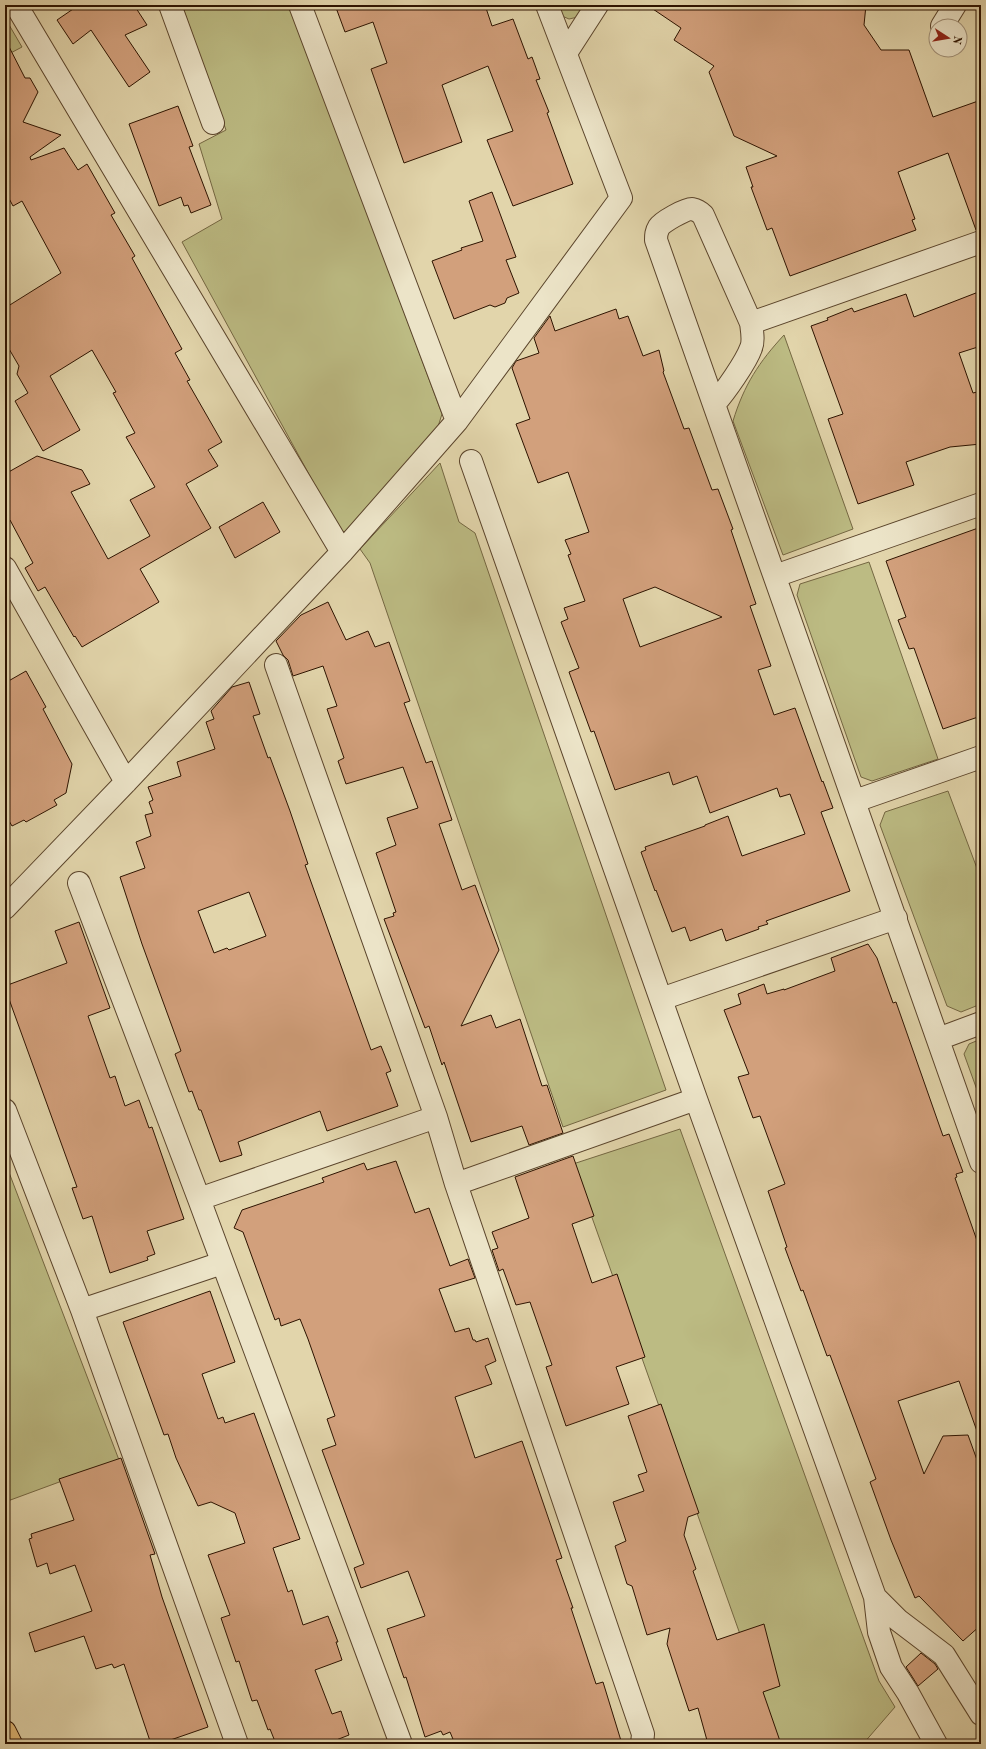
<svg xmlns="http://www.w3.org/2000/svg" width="986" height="1749" font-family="'Old Standard TT',serif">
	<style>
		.green { fill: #bcbb83; stroke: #746742 }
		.building { fill: #d2a07c; stroke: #2d1300; fill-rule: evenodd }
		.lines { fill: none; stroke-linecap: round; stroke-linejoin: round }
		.minor-casing { stroke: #5a442b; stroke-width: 24 }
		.primary-casing { stroke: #2d1300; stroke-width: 24 }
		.minor { stroke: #ece4c8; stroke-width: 22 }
		.primary { stroke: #e1ba76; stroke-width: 22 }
	</style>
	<rect width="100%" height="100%" fill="#e2d5ab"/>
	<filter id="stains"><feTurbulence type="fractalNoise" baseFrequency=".005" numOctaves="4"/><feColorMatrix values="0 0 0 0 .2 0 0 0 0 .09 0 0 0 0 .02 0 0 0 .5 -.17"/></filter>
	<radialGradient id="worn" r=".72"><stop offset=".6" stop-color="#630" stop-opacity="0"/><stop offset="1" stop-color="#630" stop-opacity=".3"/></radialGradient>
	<path class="green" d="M 182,5 L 290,5 L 442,414 L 436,433 L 347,532 L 340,531 L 182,242 L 222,219 L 199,144 L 226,130 Z
		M 558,5 L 586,5 L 578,17 L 569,19 L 562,16 Z
		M 5,18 L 22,47 L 5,56 Z
		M 784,335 L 853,529 L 783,555 L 733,421 C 744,385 759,362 784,335 Z
		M 440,463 L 459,522 L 475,533 L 666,1090 L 563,1127 L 370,563 L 360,549 Z
		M 869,562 L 938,759 L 872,781 L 861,777 L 797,595 L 800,584 Z
		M 948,791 L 981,879 L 981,1004 L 961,1012 L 947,1006 L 880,825 L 885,812 Z
		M 981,1039 L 981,1101 L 964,1054 L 969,1044 Z
		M 680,1129 L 879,1681 L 895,1707 L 863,1744 L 779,1744 L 573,1164 Z
		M 5,1162 L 119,1460 L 5,1502 Z"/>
	<path class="building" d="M 75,5 L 134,5 L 147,25 L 125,35 L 150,72 L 129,87 L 91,30 L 73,44 L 57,20 L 76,7 Z
		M 335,5 L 485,5 L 492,26 L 513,19 L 528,59 L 532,57 L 540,79 L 536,80 L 549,112 L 547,113 L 573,184 L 513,206 L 487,140 L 513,131 L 488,66 L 442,85 L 462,142 L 404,163 L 371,69 L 387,63 L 373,22 L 345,32 Z
		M 647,5 L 866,5 L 864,25 L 881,50 L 909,50 L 933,117 L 981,100 L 981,230 L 976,230 L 948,153 L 898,172 L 915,219 L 912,220 L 916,230 L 790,276 L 772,228 L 767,230 L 751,187 L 753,187 L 746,167 L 777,156 L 734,136 L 709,72 L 714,66 L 674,40 L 681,28 Z
		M 5,39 L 25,78 L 30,78 L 38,92 L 23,122 L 61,135 L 30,157 L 31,160 L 64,148 L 78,170 L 87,164 L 115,213 L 111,215 L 135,256 L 132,258 L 182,349 L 175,353 L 190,380 L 187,381 L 222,442 L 208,450 L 218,466 L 186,484 L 211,528 L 140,569 L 159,602 L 82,647 L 75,636 L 74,637 L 45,587 L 38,591 L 25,568 L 33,563 L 10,520 L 5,517 L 5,474 L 37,456 L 82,470 L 90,484 L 71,492 L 108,559 L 150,536 L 130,500 L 155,487 L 126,437 L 135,433 L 113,393 L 116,392 L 92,350 L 50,376 L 80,430 L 43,451 L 15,401 L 28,393 L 17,374 L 19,366 L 5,342 L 5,308 L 61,273 L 22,201 L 13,206 L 5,191 Z
		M 178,106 L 193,146 L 189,147 L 211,205 L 191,213 L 188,205 L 184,206 L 181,197 L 159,206 L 129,124 Z
		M 492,192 L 516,257 L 506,260 L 519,293 L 507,298 L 505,303 L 495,307 L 490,305 L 454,319 L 432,261 L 462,250 L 461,248 L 483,241 L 469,201 Z
		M 981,291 L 981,346 L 959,353 L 973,393 L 981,391 L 981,444 L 950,447 L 906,462 L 914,485 L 858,504 L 828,419 L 843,414 L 811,326 L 828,320 L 827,318 L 852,308 L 854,312 L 906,294 L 914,317 Z
		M 616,309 L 619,319 L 628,316 L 643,356 L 659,350 L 664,371 L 663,372 L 684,429 L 689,428 L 712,490 L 718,489 L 733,529 L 731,530 L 756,604 L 750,606 L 771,666 L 758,670 L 774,715 L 795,708 L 822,782 L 823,781 L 833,808 L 821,812 L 850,891 L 766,921 L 768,924 L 758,927 L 759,929 L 726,941 L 722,929 L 690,941 L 685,927 L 672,932 L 656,890 L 655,891 L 641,852 L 646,850 L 645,847 L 705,826 L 705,825 L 728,816 L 742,856 L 805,834 L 790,794 L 780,797 L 777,788 L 710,813 L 697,776 L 673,785 L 669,772 L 615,790 L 594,731 L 591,732 L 569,672 L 579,668 L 561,622 L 568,619 L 564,608 L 585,601 L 568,555 L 571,554 L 565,540 L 589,532 L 568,472 L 538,483 L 516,424 L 530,419 L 512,368 L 516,361 L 539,353 L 534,338 L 550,316 L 555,331 ZM 655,587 L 722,617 L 640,647 L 623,599 Z
		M 263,502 L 280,532 L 235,558 L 219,527 Z
		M 981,527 L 981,716 L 943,729 L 914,648 L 909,649 L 898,620 L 906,617 L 886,561 Z
		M 328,602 L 346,640 L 368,631 L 375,647 L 389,642 L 410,701 L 404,703 L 426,763 L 432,761 L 452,820 L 439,824 L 462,890 L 475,885 L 499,950 L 461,1026 L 491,1015 L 496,1028 L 520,1019 L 542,1086 L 547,1085 L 563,1133 L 529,1145 L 522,1126 L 471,1142 L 444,1062 L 442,1065 L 429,1026 L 425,1028 L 384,919 L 394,916 L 393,913 L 396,912 L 376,853 L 396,845 L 387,818 L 418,808 L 403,767 L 346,784 L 338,761 L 344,758 L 327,709 L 337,706 L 323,666 L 293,676 L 288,660 L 283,655 L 276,641 L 301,615 Z
		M 26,671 L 46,707 L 43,709 L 72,764 L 66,793 L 54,800 L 57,805 L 26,822 L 24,820 L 12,826 L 5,814 L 5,683 Z
		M 249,682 L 260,714 L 253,716 L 268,758 L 270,757 L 290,811 L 308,864 L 305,865 L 371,1050 L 381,1046 L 391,1071 L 386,1073 L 398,1106 L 327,1131 L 320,1111 L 238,1142 L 242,1155 L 220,1162 L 201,1110 L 199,1110 L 192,1091 L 189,1092 L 175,1054 L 181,1051 L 142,944 L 120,877 L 145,868 L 136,842 L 151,836 L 145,815 L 153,813 L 149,802 L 153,800 L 148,787 L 181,776 L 177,762 L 215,749 L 206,722 L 214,719 L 211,711 L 232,687 ZM 249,892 L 266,936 L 229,950 L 227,948 L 214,953 L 198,911 Z
		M 79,922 L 110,1008 L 88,1016 L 110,1078 L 115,1076 L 125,1106 L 139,1100 L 149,1128 L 152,1127 L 184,1219 L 147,1231 L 155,1254 L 147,1257 L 148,1260 L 110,1273 L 92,1216 L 83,1219 L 72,1188 L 77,1187 L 5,988 L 5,986 L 67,963 L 55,931 Z
		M 868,944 L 877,958 L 893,1003 L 896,1002 L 943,1136 L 949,1134 L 963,1172 L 956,1174 L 957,1177 L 955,1178 L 981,1252 L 981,1433 L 978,1434 L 959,1381 L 898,1401 L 924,1474 L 943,1436 L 968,1435 L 981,1471 L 981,1625 L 963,1641 L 919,1596 L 915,1598 L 891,1540 L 870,1482 L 876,1479 L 830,1355 L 827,1356 L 803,1290 L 801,1291 L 785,1248 L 787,1247 L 768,1191 L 785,1184 L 760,1116 L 753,1118 L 738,1077 L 749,1074 L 724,1010 L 741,1004 L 738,994 L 764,984 L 767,994 L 784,989 L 784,990 L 835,971 L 831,958 Z
		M 573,1156 L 594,1216 L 572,1224 L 592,1283 L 617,1274 L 645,1357 L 616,1367 L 629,1404 L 566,1426 L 546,1367 L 552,1365 L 530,1302 L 516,1305 L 503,1269 L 499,1271 L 492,1250 L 498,1248 L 492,1232 L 529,1218 L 515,1177 Z
		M 396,1161 L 415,1213 L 429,1208 L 450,1266 L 468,1259 L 475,1278 L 439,1289 L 455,1332 L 469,1328 L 473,1340 L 475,1340 L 476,1342 L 488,1338 L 496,1361 L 485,1366 L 492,1384 L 455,1397 L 475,1458 L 522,1441 L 562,1558 L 556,1560 L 573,1608 L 571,1608 L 596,1684 L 603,1682 L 622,1744 L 455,1744 L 450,1732 L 443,1735 L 441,1731 L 425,1737 L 406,1677 L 404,1678 L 387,1629 L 425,1616 L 408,1571 L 361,1588 L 354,1568 L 364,1564 L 322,1450 L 336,1445 L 327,1419 L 335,1416 L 308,1339 L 300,1319 L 281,1326 L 279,1318 L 275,1320 L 243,1232 L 234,1228 L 242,1210 L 324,1182 L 322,1178 L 364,1163 L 367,1170 Z
		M 210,1291 L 235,1362 L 202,1374 L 218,1419 L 223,1417 L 225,1423 L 254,1413 L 300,1539 L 273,1548 L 288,1592 L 292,1590 L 303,1625 L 328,1616 L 338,1642 L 336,1642 L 342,1660 L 315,1670 L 332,1714 L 341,1711 L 349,1735 L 326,1744 L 276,1744 L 270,1729 L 268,1730 L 257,1700 L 252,1701 L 239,1661 L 236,1662 L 221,1618 L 230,1615 L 208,1555 L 245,1543 L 235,1513 L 211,1502 L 198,1506 L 176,1458 L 168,1434 L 164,1435 L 123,1322 Z
		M 661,1404 L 699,1513 L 688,1517 L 684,1535 L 696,1569 L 693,1571 L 717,1640 L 764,1624 L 780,1686 L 763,1692 L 781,1744 L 708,1744 L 698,1708 L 689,1711 L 667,1644 L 670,1628 L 647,1635 L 632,1586 L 627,1584 L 615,1546 L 626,1541 L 613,1502 L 644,1491 L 638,1475 L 647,1472 L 628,1416 Z
		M 121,1458 L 155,1554 L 150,1555 L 162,1597 L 208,1727 L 159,1744 L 151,1744 L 124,1664 L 114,1668 L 112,1664 L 96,1669 L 84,1636 L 35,1652 L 29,1633 L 92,1611 L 75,1565 L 50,1574 L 47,1563 L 37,1567 L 29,1539 L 32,1538 L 31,1534 L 74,1520 L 59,1479 Z
		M 921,1653 L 935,1664 L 938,1669 L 918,1686 L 906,1667 Z"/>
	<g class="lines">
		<defs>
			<path id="minor" d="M 16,5 L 342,552
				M 170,5 L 213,123
				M 300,5 L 457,421
				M 942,26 L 955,5
				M 566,53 L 597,5
				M 751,323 L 981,242
				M 715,403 C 725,392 746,362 751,348 C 754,341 752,331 751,323 L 703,215 C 700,212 697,210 692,209 C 685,209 662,222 659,227 C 656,232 656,235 656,240 L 981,1162
				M 471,461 L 696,1099 L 875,1597 L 879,1632 L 891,1667 L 908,1693 L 936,1744
				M 5,568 L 126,782
				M 775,576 L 981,504
				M 276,665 L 436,1117 L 456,1184 L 643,1734 L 642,1744
				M 855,801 L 981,757
				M 79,883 L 199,1199 L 401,1744
				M 5,908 L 126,782 L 342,552 L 457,421 L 621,198 L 547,5
				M 661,999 L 896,918
				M 938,1039 L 981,1023
				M 5,1110 L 82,1310 L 237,1744
				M 456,1184 L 696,1099
				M 199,1199 L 436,1117
				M 82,1310 L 222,1263
				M 875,1597 L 898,1620 L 944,1655 L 981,1714"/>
			<path id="primary" d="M 5,1732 L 11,1744"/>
		</defs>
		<use href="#minor" class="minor-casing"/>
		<use href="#primary" class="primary-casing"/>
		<use href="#minor" class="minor"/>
		<use href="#primary" class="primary"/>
	</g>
	<rect width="986" height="1749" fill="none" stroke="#e2d5ab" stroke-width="20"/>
	<rect x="6" y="6" width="974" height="1737" fill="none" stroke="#2d1300" stroke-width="2"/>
	<rect x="10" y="10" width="966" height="1729" fill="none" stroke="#2d1300"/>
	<g transform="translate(948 38) rotate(102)"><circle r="19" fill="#ece4c8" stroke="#a09078"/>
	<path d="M0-3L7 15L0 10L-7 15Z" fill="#8f2418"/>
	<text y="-6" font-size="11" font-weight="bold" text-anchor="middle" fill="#2d1300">N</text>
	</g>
	<rect width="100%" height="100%" filter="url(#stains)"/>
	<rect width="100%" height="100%" fill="url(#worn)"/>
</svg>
